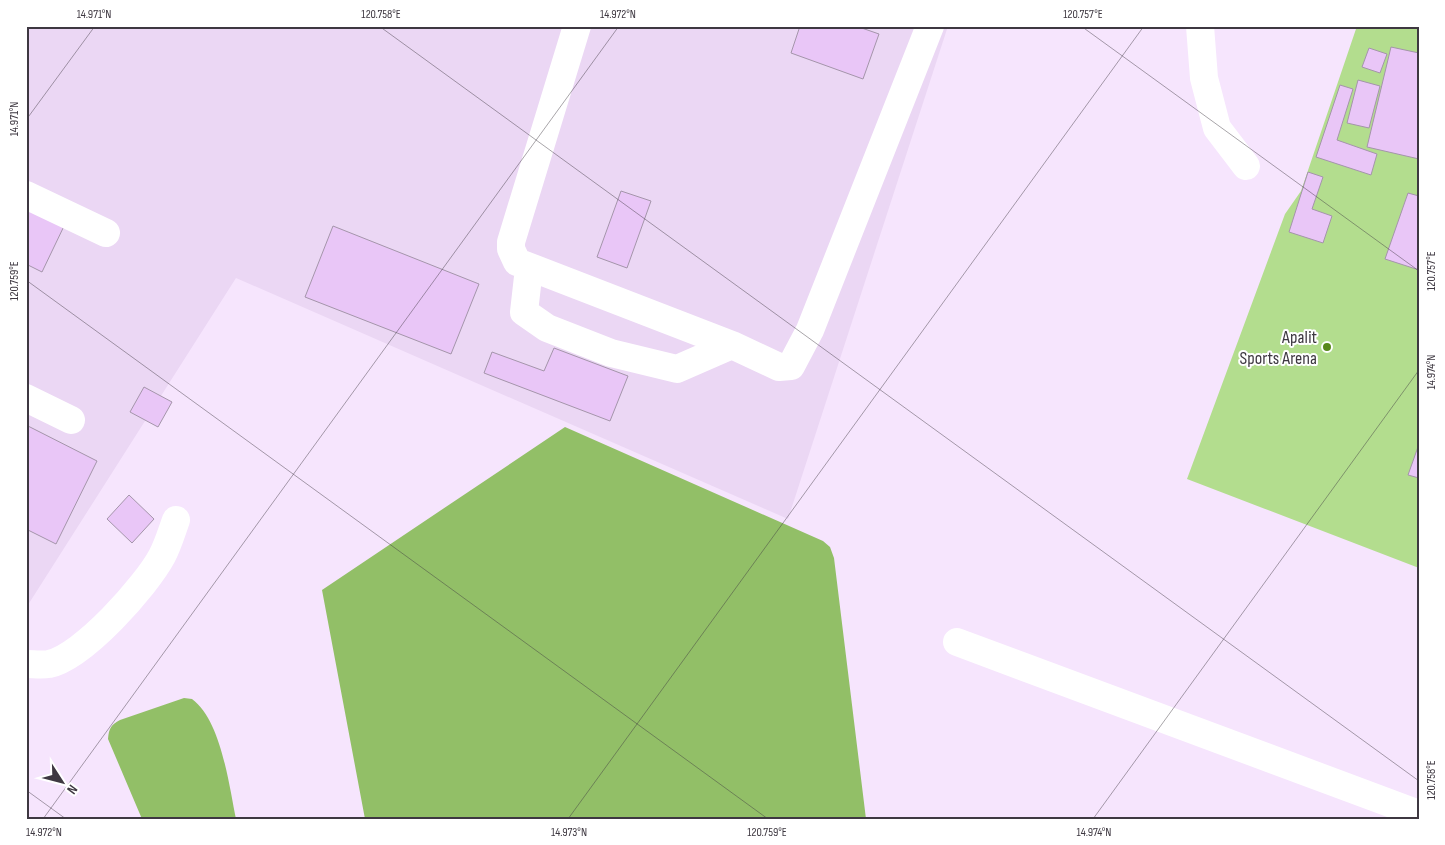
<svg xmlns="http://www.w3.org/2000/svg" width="1445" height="845" font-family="'Sofia Sans Condensed',sans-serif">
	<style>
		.built { fill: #ebd7f4 }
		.green { fill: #b3dd8e }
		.water { fill: #92bf67 }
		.building { fill: #e9c6f7; stroke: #a495aa }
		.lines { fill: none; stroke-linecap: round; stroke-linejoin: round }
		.minor { stroke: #fff; stroke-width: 28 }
		.ticks { fill: none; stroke: #3e3841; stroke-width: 1; stroke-opacity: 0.45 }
		.poi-dot { fill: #58881b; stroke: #fff; stroke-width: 2 }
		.labels { text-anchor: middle; stroke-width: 4; stroke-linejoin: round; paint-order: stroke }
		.poi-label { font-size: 18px; fill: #3e3841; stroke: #fff; text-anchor: end }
		.neatline { fill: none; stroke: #3e3841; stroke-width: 2 }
		.ticks-label { font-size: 12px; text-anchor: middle; fill: #3e3841 }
	</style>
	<rect width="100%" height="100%" fill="#f6e5fd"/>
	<path class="built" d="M 26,26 L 948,26 L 788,519 L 236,278 L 26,608 Z"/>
	<path class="green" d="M 1357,26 L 1419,26 L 1419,568 L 1187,479 L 1285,214 L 1301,191 Z"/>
	<path class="water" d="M 565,427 L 823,541 L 830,547 L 834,558 L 866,819 L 365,819 L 322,590 Z
		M 184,698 L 192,699 C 221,720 229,785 236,819 L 142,819 L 108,739 C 109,728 111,725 120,720 Z"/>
	<path class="building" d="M 800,26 L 856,26 L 879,34 L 863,79 L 791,53 Z
		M 1391,47 L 1419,53 L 1419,159 L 1367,147 Z
		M 1369,48 L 1387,54 L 1380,73 L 1362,67 Z
		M 1358,80 L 1380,86 L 1369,128 L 1347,123 Z
		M 1340,85 L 1353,89 L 1337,140 L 1377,154 L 1371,175 L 1316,157 Z
		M 1308,172 L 1323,177 L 1312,209 L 1332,216 L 1323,243 L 1289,232 Z
		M 621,191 L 651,201 L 627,268 L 597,257 Z
		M 1408,193 L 1419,196 L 1419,270 L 1385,259 Z
		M 26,205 L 65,224 L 42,272 L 26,264 Z
		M 333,226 L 479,284 L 451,354 L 305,297 Z
		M 554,348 L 628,376 L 610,421 L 484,373 L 492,352 L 544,371 Z
		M 144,387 L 172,402 L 158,427 L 130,412 Z
		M 26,425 L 97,461 L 56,544 L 26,529 Z
		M 1419,444 L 1419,478 L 1408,475 Z
		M 129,495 L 154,519 L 132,543 L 107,519 Z"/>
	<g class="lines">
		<path class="minor" d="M 577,26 L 511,242 L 511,249 L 517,262 L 732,345 L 779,367 L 791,366 L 810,330 L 930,26
			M 1200,26 L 1204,78 L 1217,128 L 1246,166
			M 26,195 L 106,233
			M 529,268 L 524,312 L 547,328 L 611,353 L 677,369 L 732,345
			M 26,398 L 71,420
			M 957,642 L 1419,814
			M 26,664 C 33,664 42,665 49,664 C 83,657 146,586 162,556 C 168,545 172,531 176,520"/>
	</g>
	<path class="ticks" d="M 379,26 L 1419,781M 1081,26 L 1419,271M 26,120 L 95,26M 26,280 L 768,819M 26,790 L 66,819M 43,819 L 619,26M 568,819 L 1144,26M 1093,819 L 1419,370"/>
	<circle class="poi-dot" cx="1327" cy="347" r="5"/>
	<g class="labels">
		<g class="poi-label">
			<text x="1317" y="343">Apalit<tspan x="1317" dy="21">Sports Arena</tspan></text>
		</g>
	</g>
	<rect width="1445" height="845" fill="none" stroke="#ffffff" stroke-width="55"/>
	<g transform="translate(62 782) rotate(126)" stroke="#ffffff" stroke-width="4" paint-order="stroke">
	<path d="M0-4L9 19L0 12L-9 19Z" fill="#3e3841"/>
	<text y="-8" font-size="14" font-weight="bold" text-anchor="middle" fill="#3e3841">N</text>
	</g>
	<rect x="28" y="28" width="1390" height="790" class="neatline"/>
	<g class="ticks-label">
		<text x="94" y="18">14.971°N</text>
		<text x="381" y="18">120.758°E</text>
		<text x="618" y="18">14.972°N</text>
		<text x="1083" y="18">120.757°E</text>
		<text transform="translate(14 119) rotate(-90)" y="4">14.971°N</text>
		<text transform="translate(1431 271) rotate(-90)" y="4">120.757°E</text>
		<text transform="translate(14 281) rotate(-90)" y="4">120.759°E</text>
		<text transform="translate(1431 372) rotate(-90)" y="4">14.974°N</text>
		<text transform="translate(1431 780) rotate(-90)" y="4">120.758°E</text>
		<text x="44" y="836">14.972°N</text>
		<text x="569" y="836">14.973°N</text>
		<text x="767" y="836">120.759°E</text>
		<text x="1094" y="836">14.974°N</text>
	</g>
</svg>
